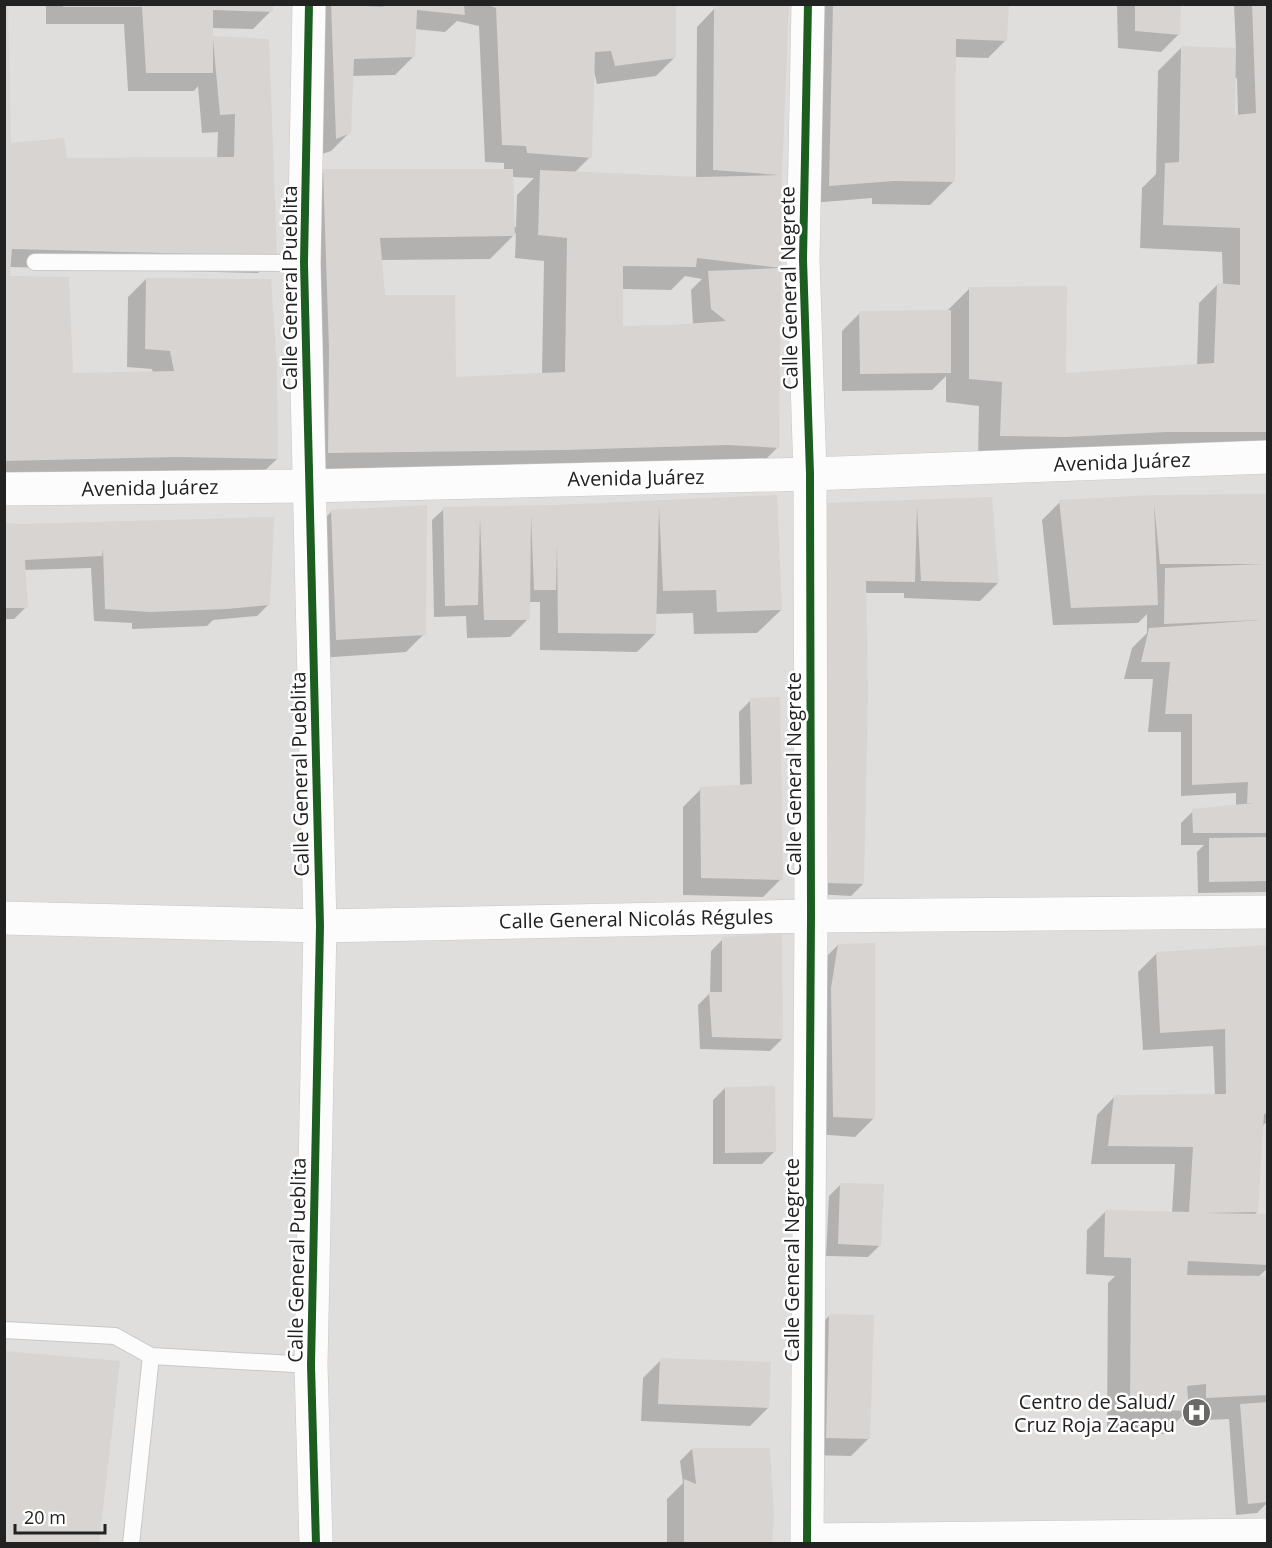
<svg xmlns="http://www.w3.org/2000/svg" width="1272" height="1548" font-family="'Open Sans',sans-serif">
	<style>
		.residential { fill: #dfdedc }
		.shadow { fill: #0003; fill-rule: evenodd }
		.building { fill: #d7d4d2; fill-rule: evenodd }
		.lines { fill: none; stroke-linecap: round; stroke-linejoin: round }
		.service-casing { stroke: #c9c8c7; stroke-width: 18 }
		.minor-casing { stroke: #c9c8c7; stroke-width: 34 }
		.tertiary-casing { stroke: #c9c8c7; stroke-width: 34 }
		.service { stroke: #fdfcfc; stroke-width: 16 }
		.minor { stroke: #fdfcfc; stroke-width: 33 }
		.tertiary { stroke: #fdfcfc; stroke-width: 33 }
		.cycleway-casing { stroke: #fff; stroke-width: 11 }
		.cycleway { stroke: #1b5e20; stroke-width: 8 }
		.labels { text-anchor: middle; stroke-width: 5; stroke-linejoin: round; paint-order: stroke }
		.street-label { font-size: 20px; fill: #222; stroke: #fff }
		.poi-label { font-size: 20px; fill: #222; stroke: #fff; text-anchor: end }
	</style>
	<rect width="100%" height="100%" fill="#f0eeeb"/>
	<path class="residential" d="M 5,5 L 1267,5 L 1267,1543 L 5,1544 Z"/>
	<path class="shadow" d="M 4,4 L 9,147 L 66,160 L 217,158 L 218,132 L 202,133 L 198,86 L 194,91 L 128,91 L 124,24 L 46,24 L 46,4 L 271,4 L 271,11 L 253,29 L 211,28 L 212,37 L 268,40 L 276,255 L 258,273 L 10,267 L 9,277 L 72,375 L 153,373 L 152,369 L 127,367 L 128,297 L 146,279 L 277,459 L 259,476 L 4,477 Z
		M 319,4 L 674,4 L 674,58 L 656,76 L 597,84 L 594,71 L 590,157 L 574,173 L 696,178 L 697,27 L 715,8 L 723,7 L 723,4 L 788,4 L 780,175 L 778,447 L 760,465 L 305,476 L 300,194 L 324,170 L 504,170 L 504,163 L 485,162 L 479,26 L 457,21 L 445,32 L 414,29 L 413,57 L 395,75 L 352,76 L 349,133 L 331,151 L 319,155 ZM 512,177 L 534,178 L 517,195 L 516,227 L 513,227 ZM 516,233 L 515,258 L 544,261 L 542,374 L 454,381 L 383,297 L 380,260 L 490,259 ZM 685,276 L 702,279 L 691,290 L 693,325 L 621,330 L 622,289 L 671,290 Z
		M 817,4 L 1062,4 L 1008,6 L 1006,40 L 988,58 L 954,57 L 954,181 L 930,205 L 872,204 L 872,198 L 811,203 Z
		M 1117,4 L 1179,4 L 1179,34 L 1161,52 L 1118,48 Z
		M 1234,4 L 1268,4 L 1268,449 L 978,459 L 979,406 L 946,402 L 946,376 L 932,390 L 842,391 L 842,331 L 860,313 L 946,312 L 970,288 L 1065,376 L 1197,366 L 1199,303 L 1217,285 L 1223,285 L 1222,252 L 1140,248 L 1142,188 L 1156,174 L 1158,71 L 1181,48 L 1236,49 ZM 1237,78 L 1238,116 L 1234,117 L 1234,79 Z
		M 1268,495 L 1268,892 L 1198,893 L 1197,852 L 1204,845 L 1181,845 L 1181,823 L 1193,811 L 1236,807 L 1236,793 L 1181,796 L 1181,732 L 1148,732 L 1153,679 L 1124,679 L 1132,648 L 1147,633 L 1147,614 L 1138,623 L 1053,625 L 1042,520 L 1060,502 Z
		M 991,499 L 998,583 L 980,601 L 904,598 L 904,593 L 865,593 L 863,884 L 851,896 L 815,894 L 813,517 Z
		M 659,501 L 781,610 L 757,633 L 694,634 L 693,613 L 655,614 L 655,634 L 637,652 L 540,650 L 540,602 L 528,602 L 528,619 L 510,637 L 467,638 L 466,616 L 434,617 L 432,520 L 444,509 L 558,507 Z
		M 332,511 L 424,634 L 406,652 L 319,658 L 314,529 Z
		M 145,521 L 269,604 L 257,616 L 213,620 L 207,626 L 132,629 L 132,623 L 94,621 L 91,568 L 24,570 L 26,607 L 14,619 L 4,619 L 4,524 L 22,525 Z
		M 751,700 L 781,879 L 763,897 L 683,895 L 683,807 L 701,789 L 740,786 L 739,712 Z
		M 723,939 L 782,1039 L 770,1051 L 700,1049 L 698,1005 L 710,993 L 711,951 Z
		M 838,945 L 874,945 L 873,1119 L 855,1137 L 816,1134 L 826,957 Z
		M 1268,947 L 1268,1121 L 1261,1127 L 1257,1212 L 1253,1216 L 1268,1216 L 1268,1268 L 1258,1277 L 1268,1277 L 1268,1502 L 1257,1513 L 1236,1515 L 1229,1419 L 1183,1421 L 1183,1415 L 1164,1434 L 1107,1432 L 1108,1283 L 1115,1276 L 1086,1274 L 1087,1230 L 1105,1212 L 1172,1213 L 1175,1164 L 1091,1164 L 1097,1115 L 1115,1096 L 1215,1096 L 1213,1046 L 1143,1050 L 1138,972 L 1156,954 Z
		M 725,1088 L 774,1152 L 762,1164 L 713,1164 L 713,1100 Z
		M 841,1184 L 880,1245 L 868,1257 L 826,1256 L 829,1196 Z
		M 830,1315 L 869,1438 L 851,1456 L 808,1455 L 812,1333 Z
		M 661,1360 L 768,1408 L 750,1426 L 641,1421 L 643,1378 Z
		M 692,1449 L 770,1544 L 667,1544 L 667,1499 L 683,1483 L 680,1461 Z"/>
	<path class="building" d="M 4,4 L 8,4 L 11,143 L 64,138 L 67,158 L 234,157 L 235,114 L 220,115 L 213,40 L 213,73 L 146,73 L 142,7 L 63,7 L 63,4 L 273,4 L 273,12 L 213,10 L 213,36 L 269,39 L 277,256 L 12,249 L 10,276 L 69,277 L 73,373 L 174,371 L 170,351 L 145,349 L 146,278 L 271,279 L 277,368 L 278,459 L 176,457 L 4,461 Z
		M 331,4 L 384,7 L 380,5 L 464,5 L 465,15 L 417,10 L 415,57 L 354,59 L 351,133 L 336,139 Z
		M 485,4 L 676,4 L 676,58 L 615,66 L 611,51 L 595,52 L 592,158 L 527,153 L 526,146 L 502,145 L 496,8 Z
		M 734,4 L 789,4 L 782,175 L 779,448 L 728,445 L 564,450 L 328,453 L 329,349 L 323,169 L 513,169 L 515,236 L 380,238 L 385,295 L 455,295 L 456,377 L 565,372 L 567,238 L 538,235 L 540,170 L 699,177 L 779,175 L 713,170 L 714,7 ZM 697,258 L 780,268 L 708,271 L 711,309 L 726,321 L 671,325 L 623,326 L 623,266 L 696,267 Z
		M 833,4 L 1009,4 L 1007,41 L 956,39 L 955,182 L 894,181 L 829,186 Z
		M 1135,4 L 1181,4 L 1180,35 L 1135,31 Z
		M 1252,4 L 1268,4 L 1268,432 L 1167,432 L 1066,437 L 1000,436 L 1002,382 L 969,379 L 969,287 L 1067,286 L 1066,373 L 1214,363 L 1217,283 L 1240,285 L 1240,228 L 1163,225 L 1165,163 L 1179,162 L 1181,46 L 1236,48 L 1235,115 L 1256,113 Z
		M 951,310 L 951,373 L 860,374 L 859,311 Z
		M 1268,494 L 1268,833 L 1193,833 L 1192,809 L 1253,803 L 1247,803 L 1248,782 L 1192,785 L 1192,714 L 1165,714 L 1170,662 L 1141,662 L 1149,628 L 1260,620 L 1164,624 L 1165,568 L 1264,564 L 1160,564 L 1154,504 L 1158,605 L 1071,608 L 1059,500 L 1154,495 Z
		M 777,495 L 782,610 L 717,612 L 716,590 L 663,591 L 659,507 L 656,634 L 558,633 L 557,544 L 556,590 L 534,590 L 531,515 L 530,620 L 484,620 L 480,518 L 478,605 L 445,606 L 443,507 L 556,505 Z
		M 992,497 L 999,583 L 921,581 L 917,507 L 915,582 L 866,581 L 868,692 L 864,884 L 826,883 L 827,779 L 825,503 Z
		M 427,505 L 426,635 L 336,640 L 331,510 Z
		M 274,517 L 270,605 L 227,609 L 150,612 L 105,609 L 103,549 L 102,556 L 25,560 L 28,608 L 4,608 L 4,523 L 22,524 Z
		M 780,697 L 783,880 L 701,878 L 700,787 L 752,784 L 750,698 Z
		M 1268,837 L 1268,881 L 1209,882 L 1209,838 Z
		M 782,933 L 783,1039 L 712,1037 L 709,992 L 722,992 L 722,937 Z
		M 875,943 L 875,1119 L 833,1117 L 831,988 L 838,944 Z
		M 1268,945 L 1268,1113 L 1264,1114 L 1258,1212 L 1204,1213 L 1268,1214 L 1268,1265 L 1188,1261 L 1187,1275 L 1268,1276 L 1268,1395 L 1206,1398 L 1206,1384 L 1187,1386 L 1189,1411 L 1130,1409 L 1131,1258 L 1104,1257 L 1105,1210 L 1189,1212 L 1193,1147 L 1108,1146 L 1114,1095 L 1226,1094 L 1225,1029 L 1160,1033 L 1156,952 Z
		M 775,1086 L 776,1152 L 725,1153 L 725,1087 Z
		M 840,1183 L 884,1184 L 881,1246 L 838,1244 Z
		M 829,1314 L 874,1315 L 870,1439 L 826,1438 Z
		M 4,1351 L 120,1361 L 99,1544 L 4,1544 Z
		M 660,1358 L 771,1362 L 769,1408 L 658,1404 Z
		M 1268,1402 L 1268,1502 L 1248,1504 L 1240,1404 Z
		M 692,1448 L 770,1448 L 774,1515 L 772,1544 L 684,1543 L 684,1479 L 696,1484 Z"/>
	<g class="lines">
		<defs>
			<path id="service" d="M 35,262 L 304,263
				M 4,1330 L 115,1336 L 151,1356 L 311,1365
				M 131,1544 L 151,1356"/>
			<path id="minor" d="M 309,4 L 304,263 L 320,926 L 311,1365 L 316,1544
				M 4,918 L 320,926 L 811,916 L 1268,912
				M 807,1540 L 1268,1535
				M 807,1544 L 811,916 L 810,474 L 803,259 L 808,4"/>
			<path id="tertiary" d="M 4,489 L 309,486 L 810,474 L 1268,457"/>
		</defs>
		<use href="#service" class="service-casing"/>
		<use href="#minor" class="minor-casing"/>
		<use href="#tertiary" class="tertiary-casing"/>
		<use href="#service" class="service"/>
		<use href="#minor" class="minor"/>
		<use href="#tertiary" class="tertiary"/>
		<defs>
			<path id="cycleway" d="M 309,4 L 304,263 L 320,926 L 311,1365 L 316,1544
				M 807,1544 L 811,916 L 810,474 L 803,259 L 808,4"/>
		</defs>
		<use href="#cycleway" class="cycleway-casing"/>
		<use href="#cycleway" class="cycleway"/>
	</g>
	<defs>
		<symbol id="hospital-disc" viewBox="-11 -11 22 22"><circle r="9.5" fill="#6a6968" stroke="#fff"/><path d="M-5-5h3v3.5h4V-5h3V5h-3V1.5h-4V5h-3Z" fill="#fff"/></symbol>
	</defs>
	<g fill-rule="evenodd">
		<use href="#hospital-disc" x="1180" y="1396" width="33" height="33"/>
	</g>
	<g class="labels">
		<g class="street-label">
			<text transform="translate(290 288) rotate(-90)" y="7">Calle General Pueblita</text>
			<text transform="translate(789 288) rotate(-91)" y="7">Calle General Negrete</text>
			<text transform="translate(1122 462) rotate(-2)" y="7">Avenida Juárez</text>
			<text transform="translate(636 478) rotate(-1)" y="7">Avenida Juárez</text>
			<text transform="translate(150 488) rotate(-1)" y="7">Avenida Juárez</text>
			<text transform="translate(300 774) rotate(-91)" y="7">Calle General Pueblita</text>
			<text transform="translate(794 774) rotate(-90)" y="7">Calle General Negrete</text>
			<text transform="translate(636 919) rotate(-1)" y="7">Calle General Nicolás Régules</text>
			<text transform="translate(297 1260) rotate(-89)" y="7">Calle General Pueblita</text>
			<text transform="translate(792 1260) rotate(-90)" y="7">Calle General Negrete</text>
		</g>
		<g class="poi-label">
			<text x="1175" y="1409">Centro de Salud/<tspan x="1175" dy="23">Cruz Roja Zacapu</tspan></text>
		</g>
	</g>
	<rect width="1272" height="1548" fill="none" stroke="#222222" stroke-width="12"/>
	<path d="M15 1524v9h90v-9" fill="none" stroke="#222222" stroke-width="3"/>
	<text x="24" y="1524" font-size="18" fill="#222222" stroke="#ffffff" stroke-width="4.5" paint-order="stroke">20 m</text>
</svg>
